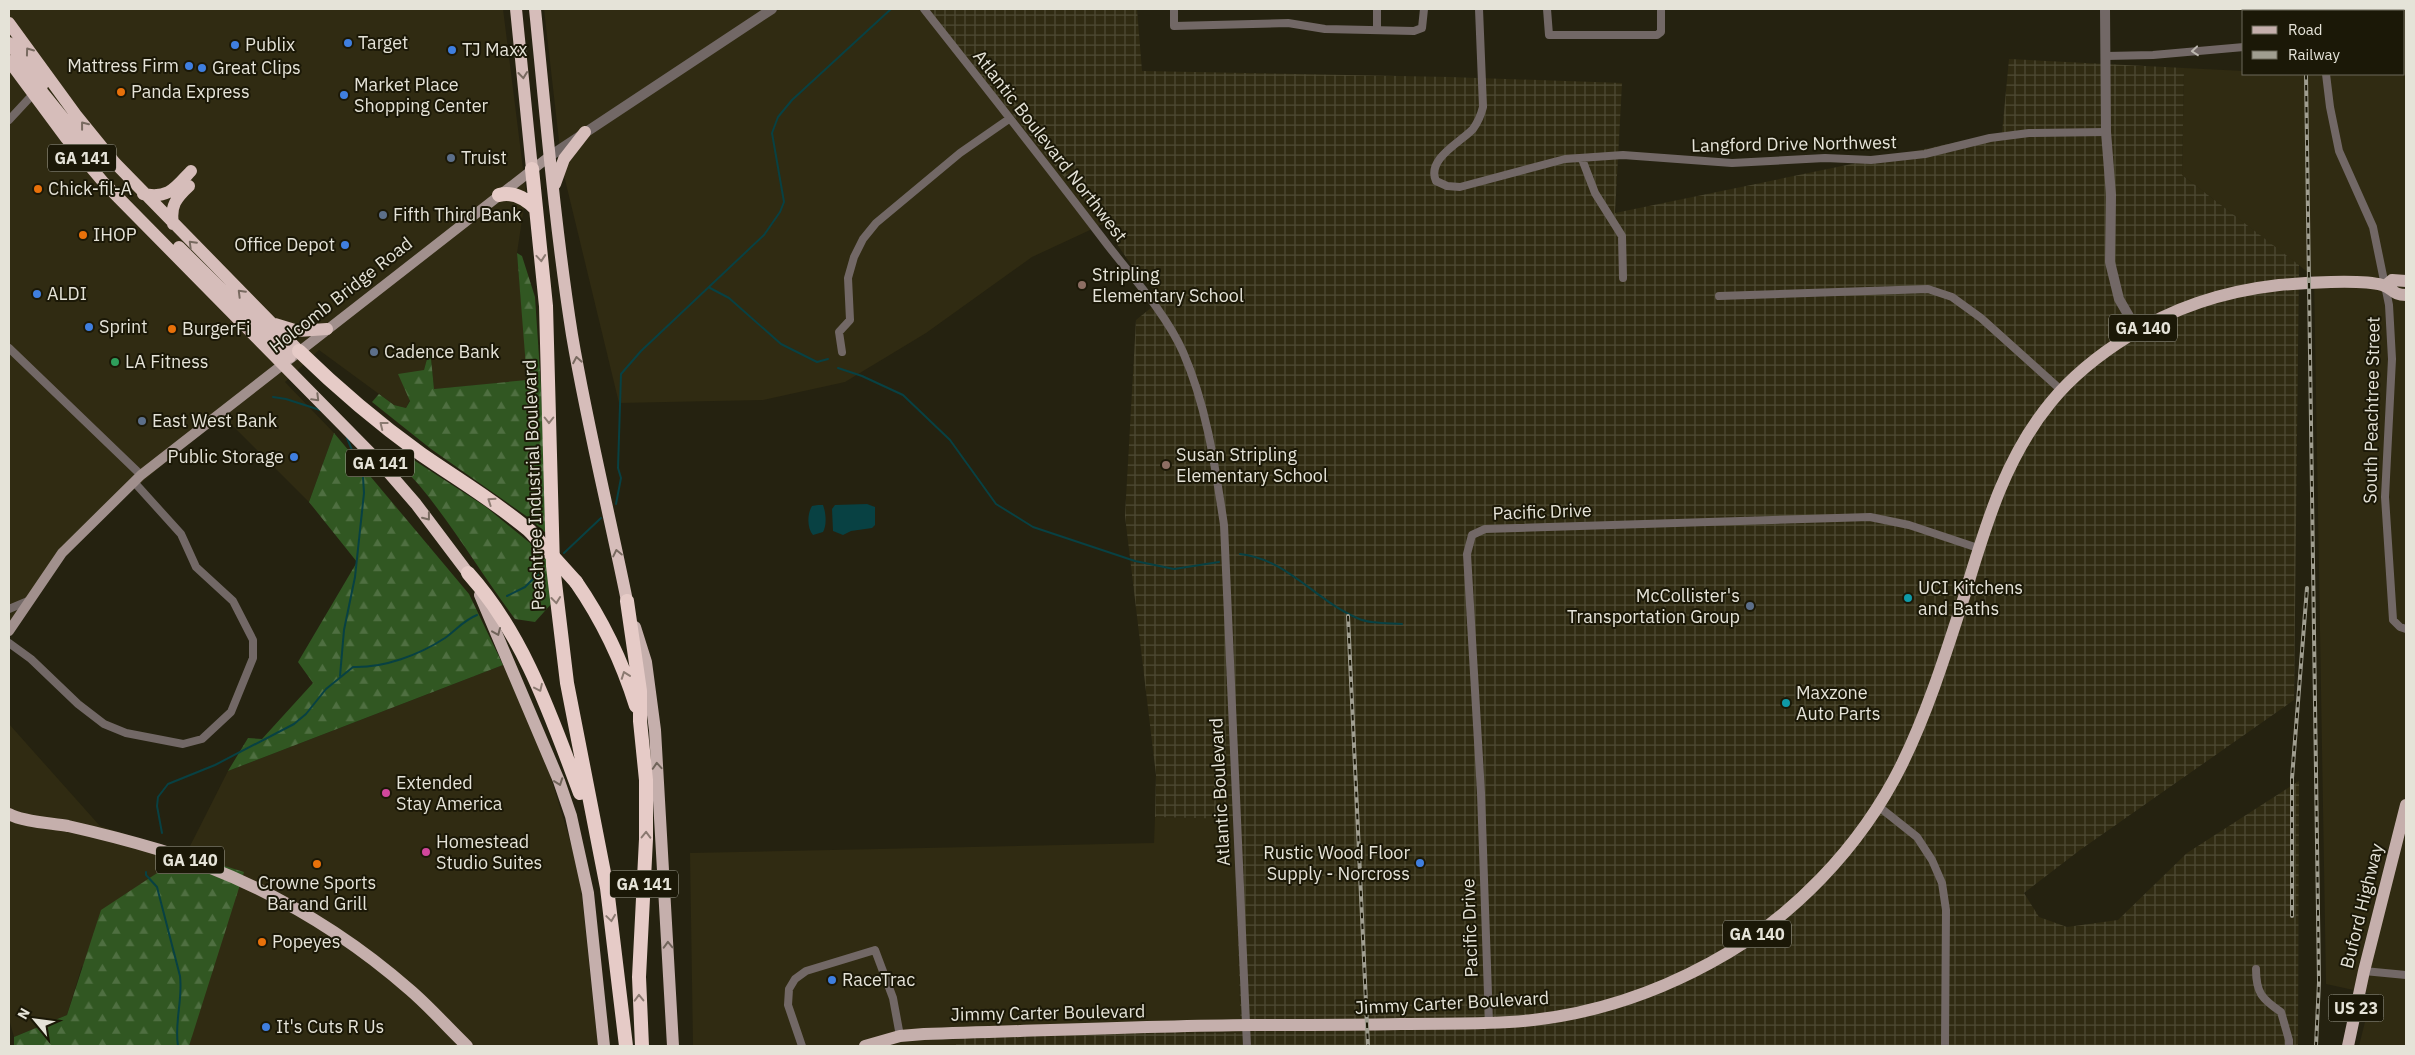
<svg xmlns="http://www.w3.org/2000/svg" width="2415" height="1055" font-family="'IBM Plex Sans',sans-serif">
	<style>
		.built { fill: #302b12 }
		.industrial { fill: url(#industrial-grid) }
		.forest { fill: url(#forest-firs) }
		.water { fill: #084143 }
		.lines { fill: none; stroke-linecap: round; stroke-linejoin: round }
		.stream { stroke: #084143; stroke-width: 2 }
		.minor { stroke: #726866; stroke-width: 8 }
		.tertiary { stroke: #726866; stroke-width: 10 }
		.secondary { stroke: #a1908d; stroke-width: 10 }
		.primary { stroke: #c5afac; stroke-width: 12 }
		.trunk { stroke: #d6bdba; stroke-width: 12 }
		.motorway { stroke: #e6cbc7; stroke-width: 14 }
		.rail-casing { stroke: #a09e90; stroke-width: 4 }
		.rail { stroke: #1b1807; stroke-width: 2; stroke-dasharray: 5.5; stroke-linecap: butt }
		.motorway-bridge { stroke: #e6cbc7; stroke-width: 14 }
		.oneway { stroke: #786a60 }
		.oneway2 { stroke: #bdb8b0 }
		.oneway3 { stroke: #8b7a71 }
		.oneway4 { stroke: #70645a }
		.shop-dot { fill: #3f7fe0; stroke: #1b1807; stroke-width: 2 }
		.food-dot { fill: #e8710a; stroke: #1b1807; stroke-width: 2 }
		.service-dot { fill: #5c6f8a; stroke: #1b1807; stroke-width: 2 }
		.education-dot { fill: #8d6e63; stroke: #1b1807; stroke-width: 2 }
		.leisure-dot { fill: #2e9e5b; stroke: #1b1807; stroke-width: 2 }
		.culture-dot { fill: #0f9aa8; stroke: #1b1807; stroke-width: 2 }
		.hotel-dot { fill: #d1479c; stroke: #1b1807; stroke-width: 2 }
		.labels { text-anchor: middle; stroke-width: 4; stroke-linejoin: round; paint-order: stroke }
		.shield { fill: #1b1807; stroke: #a8a699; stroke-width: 1 }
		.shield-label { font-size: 16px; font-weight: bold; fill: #e5e3d8 }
		.poi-label { font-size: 18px; fill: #e5e3d8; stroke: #1b1807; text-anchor: start }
		.street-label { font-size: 18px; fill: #e5e3d8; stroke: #1b1807 }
	</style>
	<defs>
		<pattern id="industrial-grid" width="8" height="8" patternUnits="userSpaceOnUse" patternTransform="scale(1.25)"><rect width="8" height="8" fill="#302b12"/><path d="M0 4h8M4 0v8" fill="none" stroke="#4e4a34"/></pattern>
		<pattern id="forest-firs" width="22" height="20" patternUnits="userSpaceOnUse" patternTransform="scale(1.25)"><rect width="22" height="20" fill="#315722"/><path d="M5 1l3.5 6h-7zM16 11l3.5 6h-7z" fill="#4f6f41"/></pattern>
	</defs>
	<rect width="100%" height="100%" fill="#252210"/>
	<path class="built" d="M 9,9 L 503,9 L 526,193 L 517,253 L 528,381 L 434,389 L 430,350 L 424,370 L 406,408 L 394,405 L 319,350 L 285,382 L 334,433 L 309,502 L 222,415 L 59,552 L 9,623 Z
		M 544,9 L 925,9 L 1103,224 L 1032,257 L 926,333 L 845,382 L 763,400 L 619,403 L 562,167 Z
		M 2307,9 L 2406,9 L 2406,1046 L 2359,1046 L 2372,994 L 2326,984 L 2314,277 L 2182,175 L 2184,68 L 2244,71 L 2244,74 L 2404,74 L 2404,11 L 2306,11 Z
		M 503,665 L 544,755 L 579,870 L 598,1046 L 189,1046 L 192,1036 L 82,966 L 67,1015 L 14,1037 L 9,1019 L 9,724 L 100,826 L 186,854 L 228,771 Z
		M 1155,817 L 1234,818 L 1241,1033 L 956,1028 L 956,1046 L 693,1046 L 690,853 L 1154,843 Z"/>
	<path class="industrial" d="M 925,9 L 1137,9 L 1142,71 L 1450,77 L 1622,83 L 1615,213 L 2002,133 L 2009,59 L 2184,68 L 2182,175 L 2299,265 L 2294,700 L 2080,850 L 2024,893 L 2039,917 L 2067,927 L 2118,920 L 2187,853 L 2299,781 L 2298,1046 L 956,1046 L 956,1028 L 1241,1033 L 1234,819 L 1155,817 L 1156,775 L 1125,516 L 1136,320 L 1162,299 L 1130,263 L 1103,224 Z"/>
	<path class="forest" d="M 517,253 L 522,256 L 535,297 L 541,387 L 547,534 L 529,518 L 431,449 L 372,402 L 379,394 L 394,405 L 406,408 L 410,401 L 398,374 L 424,370 L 430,348 L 434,389 L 527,380 Z
		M 334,433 L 469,594 L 503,665 L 228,771 L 248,738 L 262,739 L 313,683 L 298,662 L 357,562 L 309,502 Z
		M 406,455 L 486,507 L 547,557 L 552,603 L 535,622 L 515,619 C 482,575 454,527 419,485 C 410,474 398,465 388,456 Z
		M 186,854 L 244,872 L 189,1046 L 14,1046 L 14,1037 L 67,1015 L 101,910 Z"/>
	<path class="water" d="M 867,504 L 875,507 L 875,525 L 872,528 L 851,531 L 843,535 L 833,531 L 832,509 L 835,505 Z
		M 818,505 L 823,505 C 826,513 827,525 823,532 L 813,535 C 807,528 807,514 812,506 Z"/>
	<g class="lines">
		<path class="stream" d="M 710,288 L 729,298 L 781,344 L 817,362 L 828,359
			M 838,368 L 862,376 L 903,395 L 950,440 L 996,504 L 1033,527 L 1135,561 L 1174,569 L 1219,562
			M 273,397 L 286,399 L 320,410
			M 616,504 L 621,478 L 618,468 L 621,374 L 641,351 L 764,235 L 780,212 L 784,202 L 772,133 L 778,117 L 792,100 L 891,9
			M 564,553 L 601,518
			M 1240,554 C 1287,559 1315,600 1357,618 C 1370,624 1387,623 1402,624
			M 507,596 L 525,587 L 540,572
			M 340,676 L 344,630 L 355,577 L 364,493 L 363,477 L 347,438
			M 162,833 L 157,806 L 158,797 L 168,784 L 215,765 L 294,724 L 306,714 L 326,689 L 353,667 C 384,668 419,655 445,638 C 456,630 464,620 477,615
			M 146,872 L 146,875 L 157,887 L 180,976 C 183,1000 174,1023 178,1046"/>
		<path class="minor" d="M 924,9 C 984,85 1044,161 1103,239 C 1130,275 1164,310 1183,352 C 1207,407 1215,466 1224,525 L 1247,1046
			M 1174,9 L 1174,26 L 1288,23 L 1325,29 L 1414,31 L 1422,28 L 1424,9
			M 1377,9 L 1377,29
			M 1479,9 L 1483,107 C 1481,115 1478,122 1473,129 C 1461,142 1426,159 1436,181 L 1447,186 L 1460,187 L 1565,159 L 1623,155 L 1732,163 L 1825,158 L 1871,160 L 1925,154 L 1990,138 L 2029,133 L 2106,132
			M 1547,9 L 1549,35 L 1657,35 L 1661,32 L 1661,9
			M 2291,11 L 2291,9
			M 2329,11 L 2329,9
			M 2106,56 L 2153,55 L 2244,47
			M 2326,74 L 2330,107 L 2339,151 L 2373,227 L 2389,305 L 2392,359 L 2385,497 L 2393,620 L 2400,627 L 2406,629
			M 9,120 L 35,92
			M 1582,159 L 1595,193 L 1622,236 L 1623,278
			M 1719,296 L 1928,289 L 1952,297 L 1981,318 L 2061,390
			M 9,348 L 141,475
			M 842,352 L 839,332 L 850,320 L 848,278 L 854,257 L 863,239 L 876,223 L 960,153 L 1009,119
			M 9,609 L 28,601
			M 9,643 L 31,659 L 78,704 L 104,724 L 126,733 L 183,744 L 202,739 L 231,712 L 253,658 L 253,640 L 233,601 L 196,567 L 181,534 L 134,482
			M 1878,806 L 1917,837 L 1932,860 L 1942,883 L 1946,910 L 1945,1046
			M 2256,969 C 2256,993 2262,999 2281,1012 L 2289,1040 L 2289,1046
			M 2364,971 L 2406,975
			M 1489,1023 L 1481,793 L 1467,554 L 1472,535 L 1485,529 L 1870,517 L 1909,525 L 1978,548
			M 802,1046 L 788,1005 L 789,989 L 795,979 L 806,971 L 875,950 L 893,998 L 900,1036"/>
		<path class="tertiary" d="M 2105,9 L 2106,132 L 2111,195 L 2110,262 L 2119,299 L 2137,330
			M 550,156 L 772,9"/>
		<path class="secondary" d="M 9,631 L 62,553 L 141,475 L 550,156"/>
		<path class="primary" d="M 2385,286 L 2392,280 L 2406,281
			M 480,595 L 559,781 L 571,816 L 588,893 L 604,1046
			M 635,627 L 646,662 L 655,730 L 673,1046
			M 9,814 C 23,822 51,823 68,826 C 99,833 130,841 160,850 C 253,879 337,926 410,990 C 431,1008 448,1028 467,1046
			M 865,1046 L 900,1036 L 924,1034 C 1033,1031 1143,1026 1252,1025 C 1302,1025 1352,1025 1401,1024 C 1445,1023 1489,1025 1533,1020 C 1595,1013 1655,993 1710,963 C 1791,920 1861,847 1902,764 C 1928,711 1946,653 1964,597 C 1985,528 2004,459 2051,402 C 2073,375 2100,354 2129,336 C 2174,307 2226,291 2279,285 C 2301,283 2361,279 2382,285 C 2393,288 2392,295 2406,295
			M 2348,1046 L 2364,971 L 2406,805"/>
		<path class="trunk" d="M 516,9 L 532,169
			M 535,9 C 546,118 555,227 572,335 C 587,424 609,512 627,601
			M 9,23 L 76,115 L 115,163 L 299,351
			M 9,43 L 42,86
			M 9,61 L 66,138 L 104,183 L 383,466 L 416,504 L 468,573
			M 39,88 L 82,141 L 106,158
			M 555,184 L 564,159 L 585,132
			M 143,194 C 169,199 175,188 191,171
			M 173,224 C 170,206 176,198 189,186
			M 179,247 L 290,357
			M 275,324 L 298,331 L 327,329"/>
		<path class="motorway" d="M 532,169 L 546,306 L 553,566 L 567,683 L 607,888 L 626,1046
			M 499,195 C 514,191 526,199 536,209
			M 299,351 C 337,388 378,423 421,454 C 457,479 496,502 530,531
			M 468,573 C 524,635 551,716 580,793
			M 576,582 C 603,621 622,661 636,706
			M 627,601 L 640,691 L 640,721 L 646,780 L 646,839 L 639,977 L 642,1046"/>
		<defs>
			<path id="rail" d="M 2306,9 L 2306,11
				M 2306,74 L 2319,982 L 2316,1046
				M 1348,616 L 1368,1046
				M 2292,916 L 2292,778 L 2307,588"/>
		</defs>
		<use href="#rail" class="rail-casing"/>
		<use href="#rail" class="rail"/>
		<path class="motorway-bridge" d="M 530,531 L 576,582"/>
	</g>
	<defs><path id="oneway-chevron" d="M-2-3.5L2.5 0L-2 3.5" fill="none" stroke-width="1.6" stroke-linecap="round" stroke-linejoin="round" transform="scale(1.25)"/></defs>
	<g class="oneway">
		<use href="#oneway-chevron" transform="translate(29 51) rotate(-126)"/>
		<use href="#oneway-chevron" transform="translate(523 75) rotate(84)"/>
		<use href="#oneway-chevron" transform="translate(84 125) rotate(-128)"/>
		<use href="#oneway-chevron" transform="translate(192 244) rotate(-135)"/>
		<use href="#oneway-chevron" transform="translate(241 293) rotate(-135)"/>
		<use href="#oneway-chevron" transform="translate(577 360) rotate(-100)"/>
		<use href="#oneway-chevron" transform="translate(316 398) rotate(45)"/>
		<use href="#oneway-chevron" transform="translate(427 517) rotate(52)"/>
		<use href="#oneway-chevron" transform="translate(617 553) rotate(-102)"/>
	</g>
	<use class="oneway2" href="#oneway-chevron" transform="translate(2195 51) rotate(175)"/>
	<g class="oneway3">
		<use href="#oneway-chevron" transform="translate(541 258) rotate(85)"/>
		<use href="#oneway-chevron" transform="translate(549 420) rotate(90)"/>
		<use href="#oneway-chevron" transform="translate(383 425) rotate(-142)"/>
		<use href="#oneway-chevron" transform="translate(491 501) rotate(-146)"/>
		<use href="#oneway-chevron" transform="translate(556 600) rotate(84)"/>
		<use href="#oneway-chevron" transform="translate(625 675) rotate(-110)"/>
		<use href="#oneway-chevron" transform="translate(539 688) rotate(65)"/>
		<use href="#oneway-chevron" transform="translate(646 835) rotate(-89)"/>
		<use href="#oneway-chevron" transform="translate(611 918) rotate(82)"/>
		<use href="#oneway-chevron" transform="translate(639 998) rotate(-91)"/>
	</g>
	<g class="oneway4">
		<use href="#oneway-chevron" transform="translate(497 632) rotate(67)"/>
		<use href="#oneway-chevron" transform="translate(657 766) rotate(-94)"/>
		<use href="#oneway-chevron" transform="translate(559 782) rotate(70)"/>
		<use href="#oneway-chevron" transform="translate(668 945) rotate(-92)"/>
	</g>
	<g class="shop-dot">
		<circle cx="348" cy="43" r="5"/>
		<circle cx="235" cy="45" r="5"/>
		<circle cx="452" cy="50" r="5"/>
		<circle cx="189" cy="66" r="5"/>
		<circle cx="202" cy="68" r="5"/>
		<circle cx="344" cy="95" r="5"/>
		<circle cx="345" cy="245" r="5"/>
		<circle cx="37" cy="294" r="5"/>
		<circle cx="89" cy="327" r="5"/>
		<circle cx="294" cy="457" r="5"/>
		<circle cx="1420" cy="863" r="5"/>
		<circle cx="832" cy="980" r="5"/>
		<circle cx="266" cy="1027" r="5"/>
	</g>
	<g class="food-dot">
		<circle cx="121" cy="92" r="5"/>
		<circle cx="38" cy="189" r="5"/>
		<circle cx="83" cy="235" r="5"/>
		<circle cx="172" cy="329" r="5"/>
		<circle cx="317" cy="864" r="5"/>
		<circle cx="262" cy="942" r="5"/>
	</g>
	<g class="service-dot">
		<circle cx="451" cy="158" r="5"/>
		<circle cx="383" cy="215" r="5"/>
		<circle cx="374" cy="352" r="5"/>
		<circle cx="142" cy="421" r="5"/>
		<circle cx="1750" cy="606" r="5"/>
	</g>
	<g class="education-dot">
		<circle cx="1082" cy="285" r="5"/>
		<circle cx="1166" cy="465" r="5"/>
	</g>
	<circle class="leisure-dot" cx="115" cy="362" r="5"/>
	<g class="culture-dot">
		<circle cx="1908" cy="598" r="5"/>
		<circle cx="1786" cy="703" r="5"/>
	</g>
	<g class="hotel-dot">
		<circle cx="386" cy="793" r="5"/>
		<circle cx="426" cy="852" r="5"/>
	</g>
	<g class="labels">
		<g class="shield">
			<rect x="48" y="144.5" width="68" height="27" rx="4"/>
			<rect x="2109" y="314.5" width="68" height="27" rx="4"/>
			<rect x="346" y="449.5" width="68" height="27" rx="4"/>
			<rect x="156" y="846.5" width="68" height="27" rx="4"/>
			<rect x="610" y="870.5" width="68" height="27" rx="4"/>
			<rect x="1723" y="920.5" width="68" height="27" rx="4"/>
			<rect x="2328.5" y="994.5" width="55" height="27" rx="4"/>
		</g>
		<g class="shield-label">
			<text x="82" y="164">GA 141</text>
			<text x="2143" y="334">GA 140</text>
			<text x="380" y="469">GA 141</text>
			<text x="190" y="866">GA 140</text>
			<text x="644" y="890">GA 141</text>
			<text x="1757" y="940">GA 140</text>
			<text x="2356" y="1014">US 23</text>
		</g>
		<g class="poi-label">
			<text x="358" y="49">Target</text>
			<text x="245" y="51">Publix</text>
			<text x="462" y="56">TJ Maxx</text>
			<text x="179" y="72" text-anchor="end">Mattress Firm</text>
			<text x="212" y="74">Great Clips</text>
			<text x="354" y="91">Market Place<tspan x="354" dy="21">Shopping Center</tspan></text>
			<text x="131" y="98">Panda Express</text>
			<text x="461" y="164">Truist</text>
			<text x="48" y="195">Chick-fil-A</text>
			<text x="393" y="221">Fifth Third Bank</text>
			<text x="93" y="241">IHOP</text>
			<text x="335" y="251" text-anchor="end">Office Depot</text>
			<text x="1092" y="281">Stripling<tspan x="1092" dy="21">Elementary School</tspan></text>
			<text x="47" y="300">ALDI</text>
			<text x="99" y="333">Sprint</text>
			<text x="182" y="335">BurgerFi</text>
			<text x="384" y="358">Cadence Bank</text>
			<text x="125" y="368">LA Fitness</text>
			<text x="152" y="427">East West Bank</text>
			<text x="1176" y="461">Susan Stripling<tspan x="1176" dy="21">Elementary School</tspan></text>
			<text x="284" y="463" text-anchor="end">Public Storage</text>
			<text x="1918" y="594">UCI Kitchens<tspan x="1918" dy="21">and Baths</tspan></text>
			<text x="1740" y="602" text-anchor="end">McCollister's<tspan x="1740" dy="21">Transportation Group</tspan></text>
			<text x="1796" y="699">Maxzone<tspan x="1796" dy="21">Auto Parts</tspan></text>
			<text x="396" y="789">Extended<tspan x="396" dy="21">Stay America</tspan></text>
			<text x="436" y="848">Homestead<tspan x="436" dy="21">Studio Suites</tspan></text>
			<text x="1410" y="859" text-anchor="end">Rustic Wood Floor<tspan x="1410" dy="21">Supply - Norcross</tspan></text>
			<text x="317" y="889" text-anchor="middle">Crowne Sports<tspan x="317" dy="21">Bar and Grill</tspan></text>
			<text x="272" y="948">Popeyes</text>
			<text x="842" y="986">RaceTrac</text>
			<text x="276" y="1033">It's Cuts R Us</text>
		</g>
		<g class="street-label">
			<text transform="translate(1794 144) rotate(-1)" y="6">Langford Drive Northwest</text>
			<text transform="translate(1050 146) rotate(52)" y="6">Atlantic Boulevard Northwest</text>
			<text transform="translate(341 295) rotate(-38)" y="6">Holcomb Bridge Road</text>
			<text transform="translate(2372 410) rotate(-89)" y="6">South Peachtree Street</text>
			<text transform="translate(534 485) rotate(-92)" y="6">Peachtree Industrial Boulevard</text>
			<text transform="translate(1542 512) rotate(-2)" y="6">Pacific Drive</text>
			<text transform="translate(1220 792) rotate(-93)" y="6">Atlantic Boulevard</text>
			<text transform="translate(2362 906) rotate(-76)" y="6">Buford Highway</text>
			<text transform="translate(1470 928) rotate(-92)" y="6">Pacific Drive</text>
			<text transform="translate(1452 1003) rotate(-3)" y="6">Jimmy Carter Boulevard</text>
			<text transform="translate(1048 1013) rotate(-1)" y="6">Jimmy Carter Boulevard</text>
		</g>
	</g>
	<rect width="2415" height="1055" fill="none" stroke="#e5e3d8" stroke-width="20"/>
	<rect x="2242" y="10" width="162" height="65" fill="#1b1807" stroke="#6c695b"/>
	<rect x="2252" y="26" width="25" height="8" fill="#c5afac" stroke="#6c695b"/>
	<text x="2288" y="35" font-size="15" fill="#e5e3d8">Road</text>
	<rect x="2252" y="51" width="25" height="8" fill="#a09e90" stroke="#6c695b"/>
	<text x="2288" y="60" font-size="15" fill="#e5e3d8">Railway</text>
	<g transform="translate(35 1020) rotate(299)" stroke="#1b1807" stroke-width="4" paint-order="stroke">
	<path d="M0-4L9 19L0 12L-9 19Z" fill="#e5e3d8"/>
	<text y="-8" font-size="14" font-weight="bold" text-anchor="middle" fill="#e5e3d8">N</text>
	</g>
</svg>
